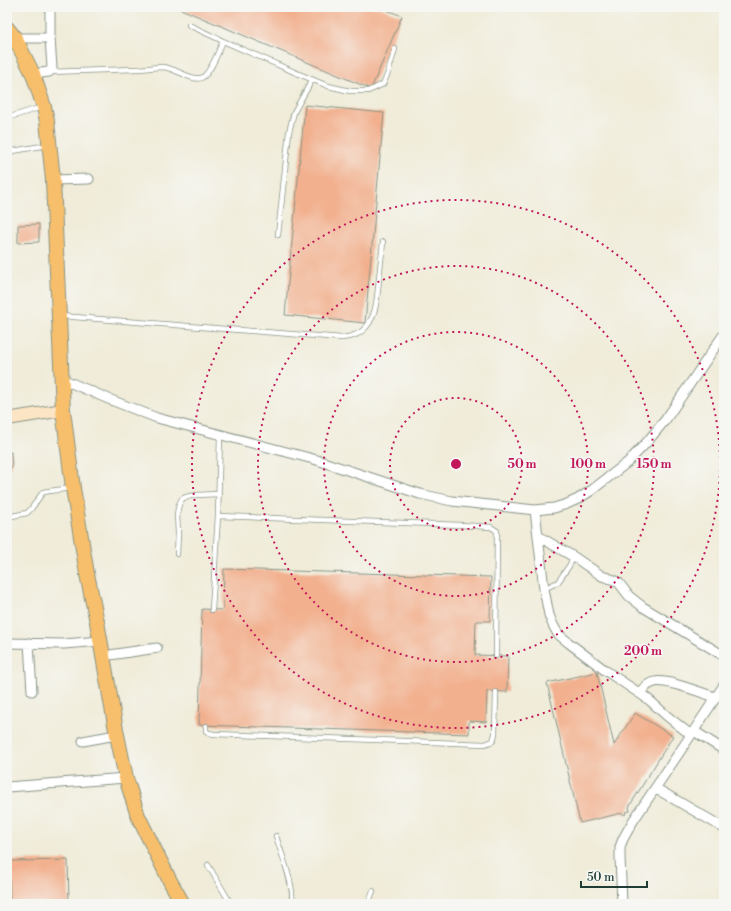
<svg xmlns="http://www.w3.org/2000/svg" width="731" height="911" font-family="'Libre Bodoni',serif">
	<style>
		.building { fill: #f2b08e }
		.lines { fill: none; stroke-linecap: round; stroke-linejoin: round }
		.lane-casing { stroke: #889486; stroke-width: 6 }
		.street-casing { stroke: #889486; stroke-width: 11 }
		.secondary-casing { stroke: #889486; stroke-width: 14 }
		.primary-casing { stroke: #889486; stroke-width: 16 }
		.lane { stroke: #fff; stroke-width: 4.5 }
		.street { stroke: #fff; stroke-width: 9 }
		.secondary { stroke: #fce5c4; stroke-width: 12 }
		.primary { stroke: #f7bf6c; stroke-width: 14 }
		.ring { fill: none; stroke: #c2185b; stroke-width: 2; stroke-dasharray: 2 4 }
		.centre { fill: #c2185b; stroke: #f6f6f2; stroke-width: 2 }
		.ring-label { font-size: 12px; text-anchor: middle; font-weight: bold; fill: #c2185b; stroke: #f6f6f2; stroke-width: 3.5; stroke-linejoin: round; paint-order: stroke }
	</style>
	<rect width="100%" height="100%" fill="#f6f6f2"/>
	<filter id="ink" filterUnits="userSpaceOnUse"><feTurbulence type="fractalNoise" baseFrequency=".025" numOctaves="2"/><feDisplacementMap in="SourceGraphic" scale="8" xChannelSelector="R" yChannelSelector="G"/><feConvolveMatrix kernelMatrix="1 2 1 2 8 2 1 2 1" color-interpolation-filters="sRGB"/></filter>
	<filter id="wash" filterUnits="userSpaceOnUse"><feTurbulence type="fractalNoise" baseFrequency=".012" numOctaves="4" result="noise"/><feDisplacementMap in="SourceGraphic" scale="16" xChannelSelector="R" yChannelSelector="G"/><feGaussianBlur stdDeviation="0.9" result="paint"/><feColorMatrix in="noise" values="0 0 0 0 0 0 0 0 0 0 0 0 0 0 0 0 0 1.4 0 .05"/><feComposite in="paint" operator="in"/></filter>
	<g filter="url(#wash)">
		<rect width="100%" height="100%" fill="#f0ecd9"/>
		<g id="blocks">
			<path class="building" d="M 176,7 L 379,7 L 402,16 L 371,89 Z
				M 305,105 L 384,113 L 365,323 L 285,315 Z
				M 39,224 L 39,242 L 18,243 L 18,225 Z
				M 11,452 L 12,468 L 7,468 L 7,453 Z
				M 224,569 L 491,577 L 490,621 L 476,621 L 475,655 L 508,656 L 507,692 L 487,691 L 486,722 L 469,721 L 469,734 L 199,725 L 202,609 L 223,610 Z
				M 597,672 L 614,745 L 635,713 L 673,736 L 629,807 L 630,811 L 626,812 L 625,815 L 622,813 L 580,823 L 547,683 Z
				M 68,860 L 69,904 L 10,904 L 9,861 Z"/>
		</g>
	</g>
	<g filter="url(#ink)">
		<use href="#blocks" fill-opacity="0" stroke="#889486" stroke-width="1"/>
		<g class="lines">
			<defs>
				<path id="lane" d="M 189,25 L 223,41 L 299,74 L 328,86 L 350,91 L 368,91 L 375,88 L 383,84 L 388,73 L 395,49
					M 49,72 C 78,71 107,70 136,69 C 145,69 154,67 163,67 C 175,68 191,81 201,78 C 210,75 219,50 223,41
					M 7,118 L 42,107
					M 7,152 L 48,145
					M 278,235 L 289,132 L 294,112 L 312,80
					M 61,316 L 342,338 C 349,337 356,336 362,331 C 377,319 377,297 379,279 C 380,267 382,254 383,242
					M 218,516 L 461,525 L 491,527 L 497,531 L 496,656
					M 7,517 L 27,513 L 31,509 L 43,492 L 71,488
					M 177,554 L 178,533 L 177,514 L 179,504 L 182,499 L 186,497 L 196,495 L 219,494
					M 544,589 L 558,582 L 569,566 L 574,557
					M 212,610 L 218,516 L 220,435
					M 206,726 L 206,731 L 209,733 L 214,734 L 485,744 L 493,741 L 495,734 L 496,692
					M 276,836 C 280,850 297,892 291,904
					M 208,865 L 231,904
					M 368,904 L 373,891"/>
				<path id="street" d="M 15,38 L 50,38
					M 33,74 L 49,72 L 52,68 L 50,38 L 50,7
					M 53,180 L 89,179
					M 62,379 L 111,400 L 157,418 L 317,460 L 420,494 L 452,501 L 535,510 L 554,508 L 567,504 L 578,499 L 592,490 L 628,462 L 647,442 L 666,419 L 724,334
					M 535,510 L 544,589 L 549,615 L 553,625 L 558,634 L 569,643 L 606,671 L 648,699 L 667,716 L 691,735
					M 538,536 L 574,557 L 602,576 L 614,580 L 619,583 L 629,596 L 643,607 L 724,656
					M 7,643 L 64,644 L 100,641
					M 29,643 L 32,691
					M 103,656 L 157,648
					M 639,693 C 644,688 648,683 655,682 C 667,679 702,693 715,697
					M 694,731 L 724,750
					M 83,741 L 116,735
					M 7,787 L 126,778
					M 655,788 L 724,828
					M 622,904 L 620,857 L 620,847 L 623,839 L 633,821 L 691,735 L 724,685"/>
				<path id="secondary" d="M 7,419 L 63,410"/>
				<path id="primary" d="M 7,28 L 15,38 L 33,74 L 44,107 L 47,121 L 53,180 L 63,410 L 73,488 L 87,574 L 97,622 L 116,730 L 126,778 L 138,816 L 170,881 L 183,904"/>
			</defs>
			<use href="#lane" class="lane-casing"/>
			<use href="#street" class="street-casing"/>
			<use href="#secondary" class="secondary-casing"/>
			<use href="#primary" class="primary-casing"/>
			<use href="#lane" class="lane"/>
			<use href="#street" class="street"/>
			<use href="#secondary" class="secondary"/>
			<use href="#primary" class="primary"/>
		</g>
	</g>
	<g class="ring">
		<circle cx="456" cy="464" r="66"/>
		<circle cx="456" cy="464" r="132"/>
		<circle cx="456" cy="464" r="198"/>
		<circle cx="456" cy="464" r="264"/>
	</g>
	<circle cx="456" cy="464" r="6" class="centre"/>
	<g class="ring-label">
		<text x="522" y="468">50 m</text>
		<text x="588" y="468">100 m</text>
		<text x="654" y="468">150 m</text>
		<text x="643" y="655">200 m</text>
	</g>
	<rect width="731" height="911" fill="none" stroke="#f6f6f2" stroke-width="24"/>
	<path d="M581 881v6h66v-6" fill="none" stroke="#1f3d34" stroke-width="2"/>
	<text x="587" y="881" font-size="12" fill="#1f3d34" stroke="#f6f6f2" stroke-width="3" paint-order="stroke">50 m</text>
</svg>
